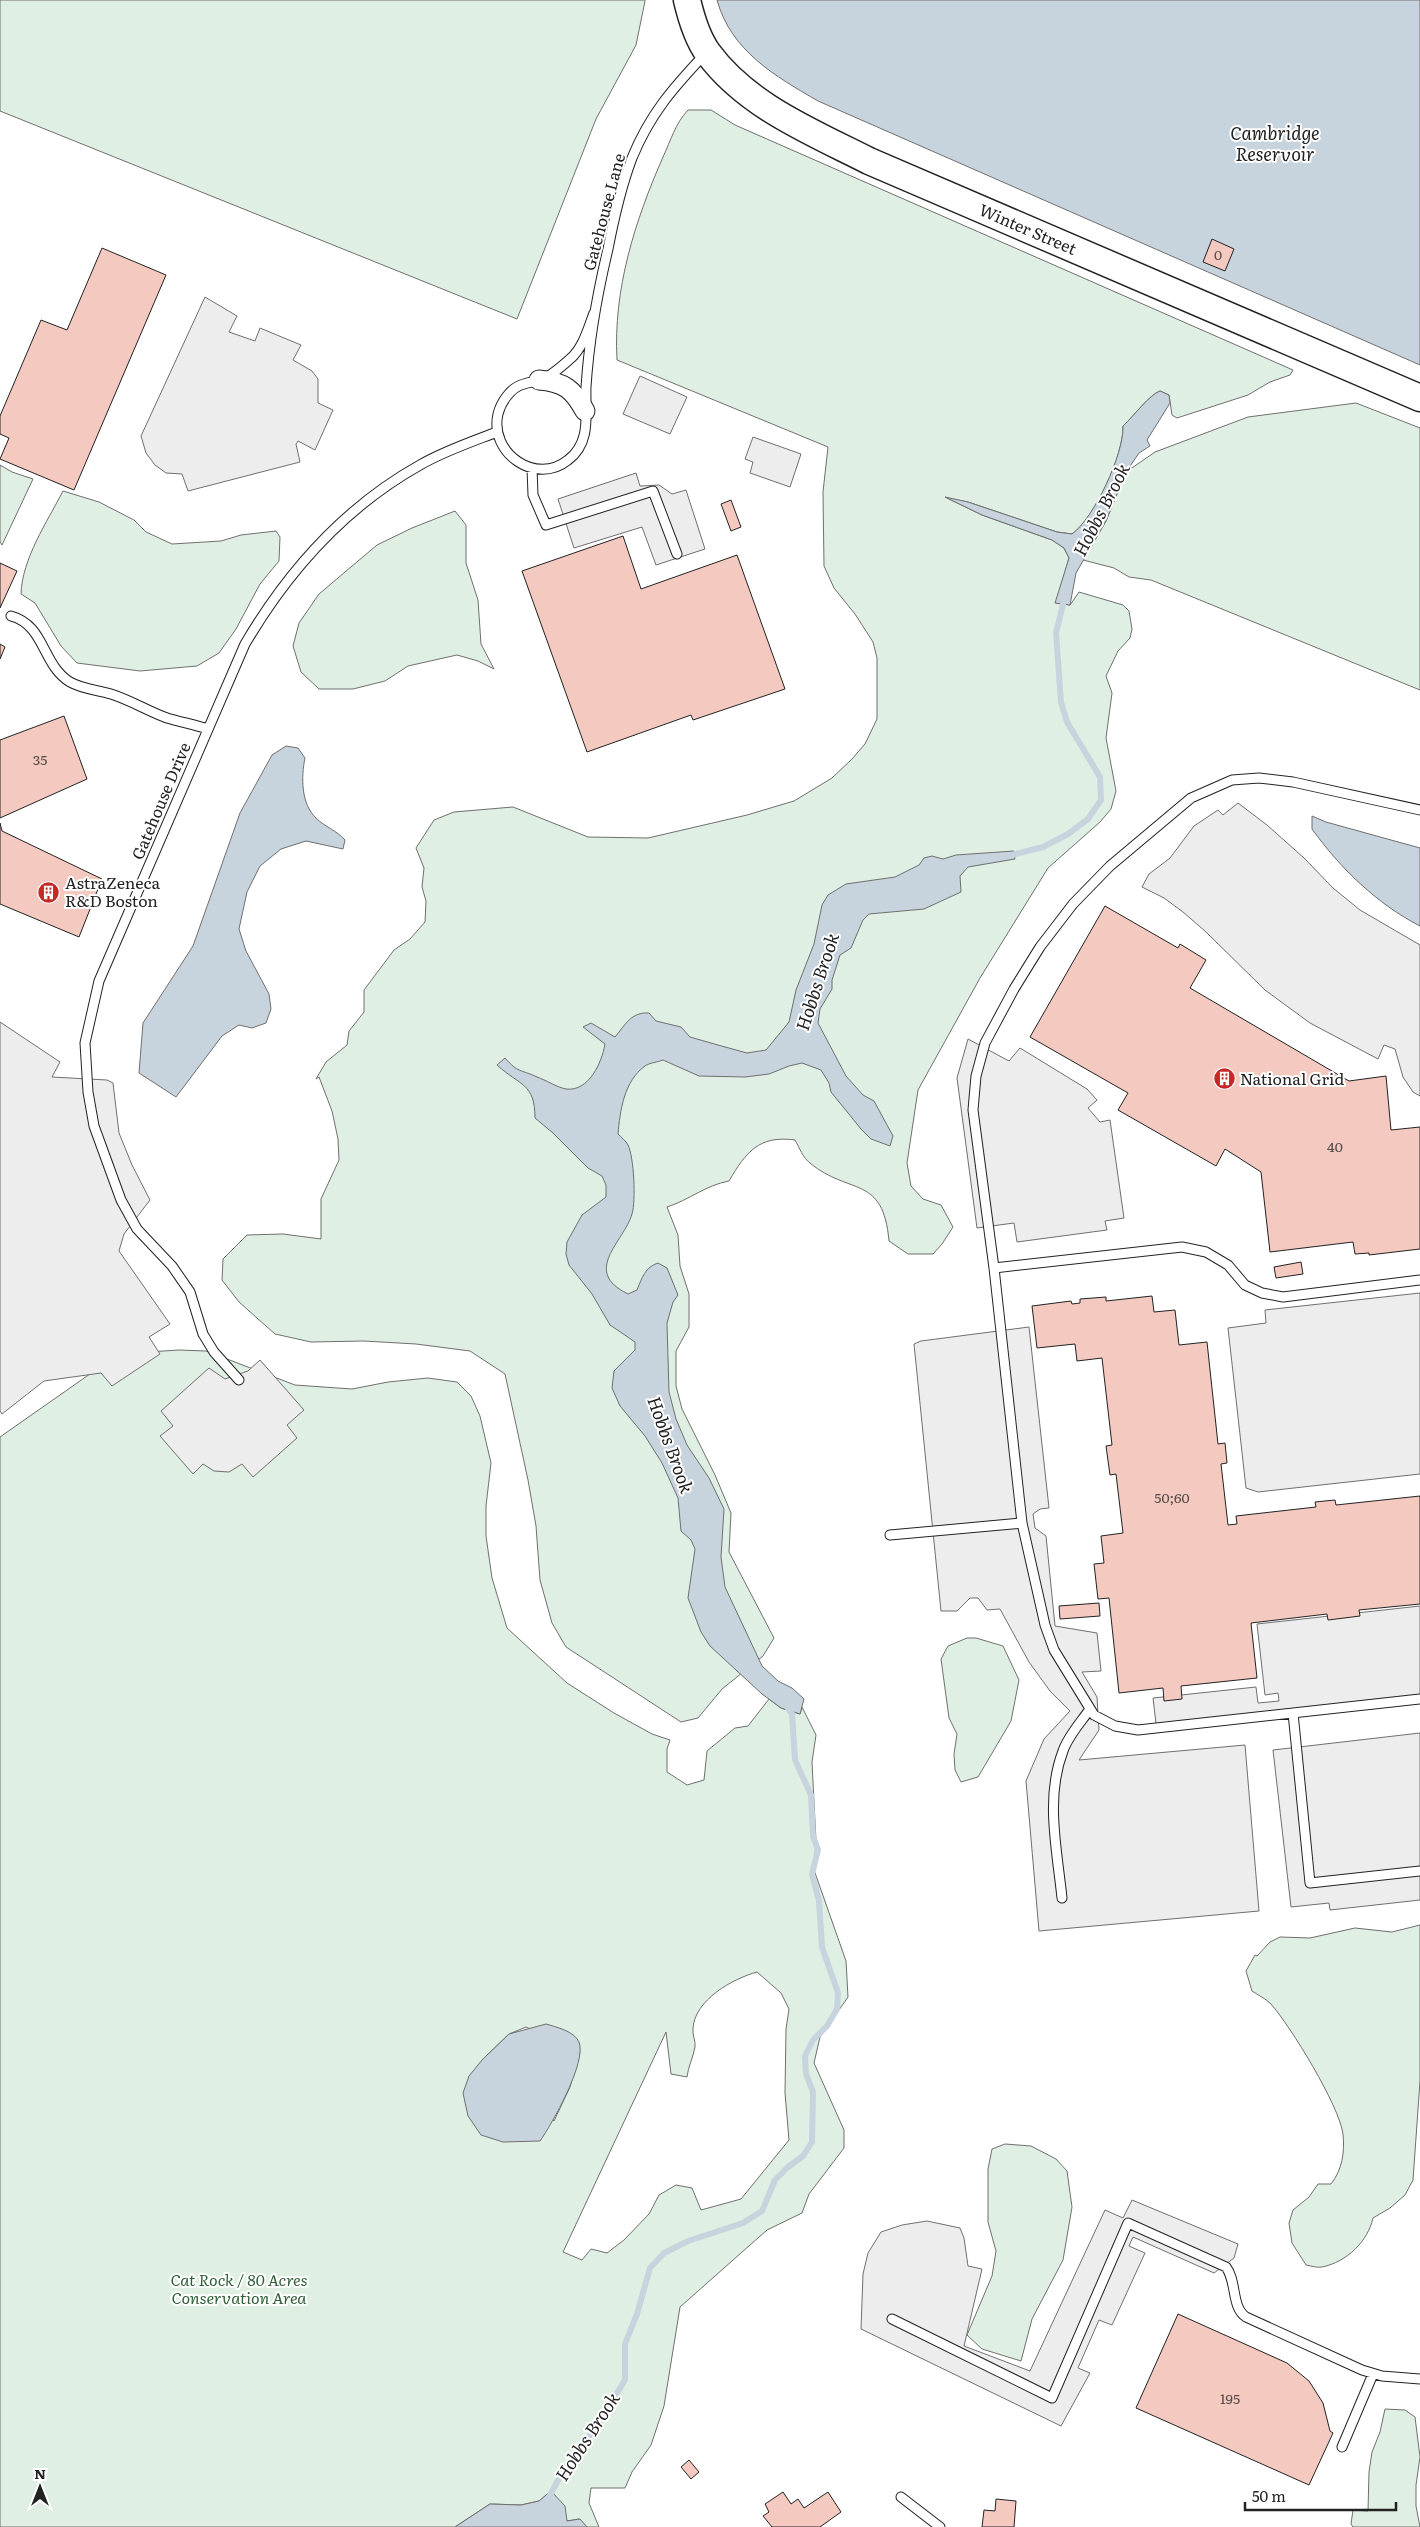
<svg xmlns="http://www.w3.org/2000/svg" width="1420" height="2527" font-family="Literata,serif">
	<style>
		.green { fill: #e0efe3; stroke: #6f6f6f; fill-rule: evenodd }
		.parking { fill: #ededed; stroke: #6f6f6f }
		.water { fill: #c7d3dd; stroke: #6f6f6f }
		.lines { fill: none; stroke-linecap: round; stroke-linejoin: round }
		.stream { stroke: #c7d3dd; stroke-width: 6 }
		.building { fill: #f3c9c0; stroke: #222 }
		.lane-casing { stroke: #222; stroke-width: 11 }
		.street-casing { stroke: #222; stroke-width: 21 }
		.secondary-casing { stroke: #222; stroke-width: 29 }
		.lane { stroke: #fff; stroke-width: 9 }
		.street { stroke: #fff; stroke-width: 19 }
		.secondary { stroke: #fff; stroke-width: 26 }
		.labels { text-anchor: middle; stroke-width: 4; stroke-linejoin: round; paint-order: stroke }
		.number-label { font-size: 14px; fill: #564c4a }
		.street-label { font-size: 16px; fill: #222; stroke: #fff }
		.poi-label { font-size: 16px; fill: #222; stroke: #fff; text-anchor: start }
		.park-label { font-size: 16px; font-style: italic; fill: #2f5e38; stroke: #fff }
		.water-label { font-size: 18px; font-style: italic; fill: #222; stroke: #fff }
	</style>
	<rect width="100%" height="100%" fill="#fff"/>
	<path class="green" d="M 0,0 L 645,0 L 645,1 L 636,45 L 596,119 L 517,319 L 0,111 Z
		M 688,110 L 711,110 L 735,125 L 1293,370 L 1290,375 L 1270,382 L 1248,395 L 1177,418 L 1172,415 L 1169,395 L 1160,391 C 1149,395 1134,416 1123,426 C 1124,454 1095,518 1072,534 L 1057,532 L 968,502 L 947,498 L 982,515 L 1052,540 L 1064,548 L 1069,558 L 1056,603 L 1070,605 L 1079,592 L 1123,605 L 1129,611 L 1132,629 L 1130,638 L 1118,651 L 1106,676 L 1112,693 L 1106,738 L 1116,791 L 1111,809 L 1100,822 L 1048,868 L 980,978 L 918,1090 L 907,1163 L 911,1186 L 923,1199 L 941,1205 L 953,1227 L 942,1244 L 933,1254 L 908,1254 L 889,1241 C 883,1174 850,1196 810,1163 C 803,1158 799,1147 795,1140 C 759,1135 746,1152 729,1181 C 706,1185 689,1200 667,1207 L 678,1235 L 680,1266 L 689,1294 L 689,1327 L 676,1351 L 676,1386 L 682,1409 L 715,1475 L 731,1513 L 729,1552 L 774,1638 L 763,1656 L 722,1689 L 698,1718 L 681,1722 L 566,1647 L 552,1623 L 540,1580 L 536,1526 L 528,1480 L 505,1374 L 470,1351 L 416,1344 L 364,1341 L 311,1342 L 275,1334 L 239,1302 L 222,1280 L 223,1259 L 247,1235 L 283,1234 L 321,1239 L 321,1199 L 339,1160 L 338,1139 L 332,1111 L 319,1077 L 316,1079 L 326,1062 L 347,1045 L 349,1031 L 364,1012 L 364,990 L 394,950 L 410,939 L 425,922 L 426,901 L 422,887 L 424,868 L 416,848 L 434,820 L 454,812 L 513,807 L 588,837 L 648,838 L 747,815 L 794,801 L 832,778 L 852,759 L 865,744 L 877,719 L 877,658 L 873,642 L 855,614 L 834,588 L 824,566 L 823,492 L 828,447 L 617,360 C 613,289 635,221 663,157 C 671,140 675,124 688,110 Z
		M 1356,403 L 1420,428 L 1420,690 L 1151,580 L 1129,577 L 1114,568 L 1083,560 L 1106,521 L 1126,472 L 1155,452 L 1248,417 Z
		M 0,465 L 12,472 L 33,479 L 2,545 L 0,542 Z
		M 63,491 L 99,502 L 134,520 L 146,532 L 172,544 L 221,541 L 241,535 L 276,531 L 280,537 L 279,561 L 260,584 L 236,629 L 219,653 L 197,666 L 140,671 L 77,663 L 61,646 L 35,603 L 21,594 C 22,559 47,522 63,491 Z
		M 455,511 L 466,525 L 466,563 L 478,600 L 481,644 L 494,669 L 478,661 L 457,655 L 408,666 L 385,681 L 353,689 L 319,689 L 301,672 L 293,646 L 299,623 L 319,594 L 377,545 L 412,528 Z
		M 179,1350 L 206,1351 L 295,1385 L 352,1389 L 388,1382 L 428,1378 L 457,1382 L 471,1396 L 480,1416 L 491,1463 L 486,1506 L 486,1536 L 492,1578 L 507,1628 L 567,1683 L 614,1713 L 652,1734 L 670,1740 L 667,1749 L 667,1772 L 687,1785 L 704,1780 L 707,1751 L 735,1728 L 748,1726 L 769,1699 L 781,1708 L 800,1714 L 802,1707 L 816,1735 L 812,1762 L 816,1841 L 814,1870 L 846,1961 L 848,1997 L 820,2037 L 814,2063 L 844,2130 L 844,2148 L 809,2194 L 802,2213 L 767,2230 L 680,2307 L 664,2406 L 651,2445 L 632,2472 L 625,2488 L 591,2488 L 589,2503 L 599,2527 L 587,2527 L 579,2519 L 567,2521 L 551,2491 L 539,2501 L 521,2505 L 490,2504 L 455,2527 L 0,2527 L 0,1437 L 97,1369 L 132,1353 ZM 757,1972 L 781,1993 L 789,2009 L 786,2029 L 785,2093 L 789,2140 L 741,2199 L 701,2210 L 692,2188 L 676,2185 L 659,2195 L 649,2214 L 624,2240 L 607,2253 L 591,2249 L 582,2260 L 563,2252 L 666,2032 L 671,2074 L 687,2077 C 688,2067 693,2058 695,2047 C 696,2041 692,2035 693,2028 C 695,2000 732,1979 757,1972 ZM 526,2027 L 580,2052 L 570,2087 L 554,2121 L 482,2060 L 509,2034 Z
		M 967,1638 L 976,1638 L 1003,1646 L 1019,1680 L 1011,1721 L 978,1777 L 961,1782 L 955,1770 L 954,1754 L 957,1734 L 949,1718 L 941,1659 L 948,1646 Z
		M 1420,1925 L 1420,2081 L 1413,2180 L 1405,2195 L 1390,2208 L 1373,2218 C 1368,2241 1347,2262 1322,2267 C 1318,2268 1311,2266 1306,2265 L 1292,2243 L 1289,2223 L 1293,2210 L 1309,2197 L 1318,2184 L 1331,2184 C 1342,2170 1345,2152 1343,2134 C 1339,2105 1291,2027 1271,2004 C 1266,1999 1258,1995 1252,1991 L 1246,1971 L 1255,1955 L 1257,1956 L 1270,1942 L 1280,1937 L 1310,1938 L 1355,1928 L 1392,1932 Z
		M 1005,2144 L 1031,2146 L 1056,2159 L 1067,2171 L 1072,2207 L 1063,2260 L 1032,2319 L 1021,2361 L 982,2349 L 967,2335 L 992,2276 L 996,2251 L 988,2222 L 988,2169 L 992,2149 Z
		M 1385,2409 L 1405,2410 L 1415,2417 L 1420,2457 L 1416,2485 L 1416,2506 L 1420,2527 L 1353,2527 L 1351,2524 L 1353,2510 L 1368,2511 L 1369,2472 L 1372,2452 L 1380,2432 Z"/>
	<path class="parking" d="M 205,297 L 237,316 L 229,332 L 255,341 L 260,328 L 301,345 L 293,360 L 312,371 L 318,379 L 318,403 L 333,410 L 315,450 L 298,441 L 296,444 L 300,462 L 188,491 L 182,474 L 166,473 L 155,465 L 146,453 L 141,436 Z
		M 640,376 L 687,397 L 670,434 L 623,414 Z
		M 753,437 L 801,454 L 790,487 L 750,473 L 753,462 L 745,459 Z
		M 636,473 L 640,486 L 659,485 L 672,494 L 686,490 L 705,549 L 656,565 L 642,527 L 574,548 L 558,499 Z
		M 1238,803 L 1267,825 L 1304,858 L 1333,888 L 1360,910 L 1420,945 L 1420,1096 L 1413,1092 L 1403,1077 L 1395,1049 L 1384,1045 L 1378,1059 L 1310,1023 L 1265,990 L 1206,932 L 1183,912 L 1164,898 L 1142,887 L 1149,874 L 1170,858 L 1194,826 L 1218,810 L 1223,815 Z
		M 0,1022 L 60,1062 L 52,1077 L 107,1080 L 113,1083 L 119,1133 L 132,1165 L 150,1200 L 124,1234 L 119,1251 L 170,1324 L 149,1337 L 160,1354 L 112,1386 L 101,1373 L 44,1381 L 2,1414 L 0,1411 Z
		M 968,1039 L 1009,1061 L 1020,1048 L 1087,1089 L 1097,1100 L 1088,1108 L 1100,1122 L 1110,1120 L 1124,1218 L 1105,1221 L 1107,1230 L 1017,1242 L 1014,1223 L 977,1228 L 957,1078 Z
		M 1420,1293 L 1420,1474 L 1258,1492 L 1246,1488 L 1228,1328 L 1266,1323 L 1265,1310 Z
		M 1029,1327 L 1049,1508 L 1040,1509 L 1033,1514 L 1035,1528 L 1046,1536 L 1055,1626 L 1097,1633 L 1101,1671 L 1082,1672 L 1097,1697 L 1099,1730 L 1079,1760 L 1245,1745 L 1259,1911 L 1039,1931 L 1026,1781 L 1044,1739 L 1070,1711 L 1050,1691 L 1029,1662 L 1000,1609 L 987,1610 L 978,1598 L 970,1598 L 957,1611 L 941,1611 L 914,1344 L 921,1341 Z
		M 260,1360 L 304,1410 L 287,1425 L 297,1438 L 253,1477 L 242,1464 L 229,1472 L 214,1471 L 203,1464 L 193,1474 L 160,1436 L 173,1426 L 161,1411 L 209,1368 L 225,1379 L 248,1371 Z
		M 1420,1606 L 1420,1703 L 1157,1732 L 1153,1698 L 1256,1687 L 1258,1703 L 1279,1701 L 1278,1693 L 1265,1695 L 1257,1624 Z
		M 1420,1733 L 1420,1900 L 1330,1910 L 1329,1903 L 1291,1907 L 1273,1750 Z
		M 1132,2200 L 1238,2244 L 1234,2258 L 1214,2273 L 1133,2237 L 1129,2246 L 1145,2253 L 1112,2325 L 1099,2320 L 1078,2368 L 1090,2373 L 1061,2426 L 861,2329 L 863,2274 L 868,2253 L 881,2232 L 902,2225 L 927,2221 L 960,2228 L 964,2238 L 968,2266 L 982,2269 L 964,2346 L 1030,2371 L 1105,2210 L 1123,2218 Z"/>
	<path class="water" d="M 717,0 L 1420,0 L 1420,365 L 818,101 C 775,76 731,51 717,0 Z
		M 1160,391 L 1169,395 L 1170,403 L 1147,440 L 1150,446 L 1139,453 L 1126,472 L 1106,521 L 1076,573 L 1070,605 L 1055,603 L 1069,558 L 1064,548 L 1052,540 L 982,515 L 945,497 L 968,502 L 1057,532 L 1072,534 C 1094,518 1124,454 1123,426 C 1134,416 1149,395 1160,391 Z
		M 286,746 L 298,748 L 305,758 C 301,777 301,804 316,818 C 325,827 336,830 345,840 L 343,849 L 306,841 L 281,849 L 260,866 L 247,892 L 239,929 L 246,951 L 269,994 L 271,1009 L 266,1023 L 252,1028 L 239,1025 L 222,1036 L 176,1097 L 139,1073 L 143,1023 L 193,946 L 240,813 L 272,755 Z
		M 1312,816 L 1326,822 L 1420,848 L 1420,926 C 1377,904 1340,868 1312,829 Z
		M 1014,851 L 1015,859 L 968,867 L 960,876 L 961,892 L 924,909 L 869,914 L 863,920 L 851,948 L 840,955 L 832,980 L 832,989 L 820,1009 L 818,1023 L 846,1076 L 863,1095 L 874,1101 L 893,1136 L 890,1146 L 871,1139 L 861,1129 L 831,1092 L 829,1083 L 821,1070 L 802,1063 L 789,1066 L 769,1074 L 745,1077 L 699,1076 L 663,1060 C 658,1062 649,1063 645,1066 C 624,1081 620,1111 618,1134 C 621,1137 626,1141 628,1145 C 634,1157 636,1201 632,1214 C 624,1242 581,1271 628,1294 L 637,1290 C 642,1278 645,1267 658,1263 L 667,1268 L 678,1295 L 673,1302 L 667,1323 L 669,1392 L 676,1419 L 687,1445 L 709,1478 L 724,1509 L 721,1557 L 725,1587 L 762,1666 L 778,1681 L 792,1688 L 804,1699 L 800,1714 L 781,1708 L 762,1694 L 710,1646 L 701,1632 L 688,1598 L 695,1549 L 691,1540 L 681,1531 L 678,1498 L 662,1463 L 645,1436 L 620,1406 L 612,1388 L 614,1371 L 635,1350 L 635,1342 L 610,1325 L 592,1294 L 569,1265 L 566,1254 L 567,1242 L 582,1215 L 606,1197 L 606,1185 L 602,1176 L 588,1168 L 553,1133 L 535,1118 C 535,1083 520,1086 497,1065 L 505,1058 C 518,1073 520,1069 537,1077 C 546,1080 556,1087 566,1089 C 589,1092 602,1062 605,1044 L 583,1027 L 591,1023 L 615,1037 C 626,1024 631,1012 649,1013 L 656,1021 L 681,1027 L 690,1037 L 718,1045 L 747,1053 L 766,1050 L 789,1022 L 796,990 L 814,944 L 822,905 L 828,895 L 846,884 L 895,877 L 919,865 L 924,858 L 932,856 L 943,859 L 956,855 Z
		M 546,2024 C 556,2027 574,2031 579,2042 C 587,2062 552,2124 540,2141 L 503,2142 L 481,2135 L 468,2116 L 463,2093 L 469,2076 L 482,2060 L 509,2034 Z
		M 551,2491 L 565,2506 L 567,2521 L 580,2519 L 587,2527 L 455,2527 L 490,2504 L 521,2505 L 539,2501 Z"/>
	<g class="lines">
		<path class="stream" d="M 1008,856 L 1043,847 L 1068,834 L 1088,819 L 1101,800 L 1100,777 L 1067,722 L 1061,702 L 1056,633 L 1065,596
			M 548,2499 L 563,2471 L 597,2426 L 625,2380 L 625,2344 L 637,2314 L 650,2268 L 664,2253 L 688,2241 L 743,2223 L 762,2211 L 775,2180 L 788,2167 L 803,2156 L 812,2142 L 813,2092 L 806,2074 L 805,2056 L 813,2040 L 827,2026 L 837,2009 L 838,1993 L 822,1947 L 819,1901 L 812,1874 L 818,1850 L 813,1836 L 811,1795 L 795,1760 L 792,1714 L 786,1705"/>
	</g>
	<path class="building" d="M 1212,239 L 1234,249 L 1225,271 L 1203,262 Z
		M 102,248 L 166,275 L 74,490 L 0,459 L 9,438 L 0,434 L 0,416 L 41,320 L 67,330 Z
		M 731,500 L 741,527 L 731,531 L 721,504 Z
		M 623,536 L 641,589 L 737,555 L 785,689 L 693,720 L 691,715 L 587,752 L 522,571 Z
		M 0,563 L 17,571 L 0,608 Z
		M 0,644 L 5,647 L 0,659 Z
		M 64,716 L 87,779 L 0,818 L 0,740 Z
		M 0,823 L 2,831 L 102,879 L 79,937 L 0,904 Z
		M 1105,906 L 1178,948 L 1180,944 L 1206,960 L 1190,988 L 1349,1081 L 1386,1076 L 1391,1130 L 1420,1127 L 1420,1249 L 1369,1255 L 1369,1253 L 1355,1254 L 1353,1242 L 1270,1252 L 1261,1172 L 1225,1149 L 1216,1166 L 1118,1110 L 1128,1093 L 1030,1037 Z
		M 1301,1262 L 1303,1274 L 1276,1278 L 1274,1267 Z
		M 1152,1296 L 1154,1312 L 1175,1310 L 1179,1345 L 1207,1342 L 1218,1444 L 1225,1443 L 1227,1463 L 1221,1464 L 1228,1525 L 1237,1524 L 1236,1516 L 1316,1507 L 1315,1502 L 1335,1500 L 1336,1505 L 1420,1496 L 1420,1604 L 1359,1610 L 1360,1616 L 1328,1620 L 1327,1614 L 1251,1623 L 1257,1678 L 1181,1686 L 1182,1699 L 1164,1701 L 1163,1688 L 1119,1693 L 1109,1598 L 1098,1599 L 1094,1564 L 1104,1563 L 1101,1536 L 1123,1533 L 1116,1474 L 1110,1475 L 1106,1446 L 1112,1445 L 1102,1358 L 1077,1361 L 1075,1344 L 1037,1348 L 1032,1306 L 1071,1301 L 1072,1304 L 1080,1303 L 1080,1299 L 1106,1297 L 1106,1301 Z
		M 1099,1603 L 1100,1616 L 1060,1619 L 1059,1606 Z
		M 1178,2314 L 1287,2363 L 1309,2381 L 1323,2403 L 1330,2431 L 1333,2433 L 1309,2485 L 1136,2408 Z
		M 689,2460 L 699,2472 L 691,2479 L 681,2467 Z
		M 783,2492 L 791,2504 L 798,2499 L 804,2508 L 828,2492 L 841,2512 L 820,2527 L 772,2527 L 763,2516 L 769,2512 L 765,2504 Z
		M 996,2499 L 1016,2501 L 1014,2527 L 982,2527 L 984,2510 L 995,2511 Z"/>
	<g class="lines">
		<defs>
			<path id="lane" d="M 594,313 C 588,329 583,348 570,359 C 561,367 550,377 539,381 C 534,382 529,382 524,384 C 511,387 501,402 498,414 C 489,453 536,486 568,460 C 592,442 585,413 586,387 C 589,340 597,295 608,249 C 614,218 621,187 632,158 C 650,114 673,88 705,54
				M 532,468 L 533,495 L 546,525 L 653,491 L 677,554
				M 11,616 C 45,625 42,665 70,682 C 82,689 98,690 111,694 C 130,700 148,711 167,718 C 181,722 195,725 208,729
				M 1420,810 L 1293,782 L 1259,778 L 1232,780 L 1191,798 L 1110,866 L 1073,904 L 1040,947 L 1014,989 L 985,1043 L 976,1076 L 973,1110 L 994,1268 L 1022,1523 L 1045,1625 L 1054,1650 L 1094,1715 L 1115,1726 L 1138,1730 L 1420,1699
				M 994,1268 L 1182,1247 L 1206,1252 L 1228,1265 L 1245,1285 L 1262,1293 L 1283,1297 L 1420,1280
				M 239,1380 L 214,1352 L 203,1334 L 190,1292 L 172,1266 L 137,1229 L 121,1200 L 94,1126 L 88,1092 L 85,1043 L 99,981 L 245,644 C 288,571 345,507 420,465 C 444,451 471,442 497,432
				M 890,1535 L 1022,1523
				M 1293,1713 L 1310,1883 L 1420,1871
				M 1062,1898 C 1057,1849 1045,1798 1063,1751 C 1068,1736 1081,1722 1090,1709
				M 892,2319 L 1052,2398 L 1128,2223 L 1226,2267 C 1237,2281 1231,2307 1246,2317 L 1362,2370 L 1382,2376 L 1420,2379
				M 1342,2447 L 1373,2374
				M 901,2497 L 940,2527"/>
			<path id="street" d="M 539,380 C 564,382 573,389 585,411"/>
			<g id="secondary">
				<path id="s1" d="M 687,0 C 691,17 697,38 708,53 C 747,106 812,132 869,161 L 1420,398"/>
			</g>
		</defs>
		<use href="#lane" class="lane-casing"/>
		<use href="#street" class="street-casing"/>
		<use href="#secondary" class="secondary-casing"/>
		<use href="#lane" class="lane"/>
		<use href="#street" class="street"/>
		<use href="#secondary" class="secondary"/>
	</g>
	<defs>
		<symbol id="building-disc" viewBox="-11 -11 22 22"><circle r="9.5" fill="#c62828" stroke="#fff"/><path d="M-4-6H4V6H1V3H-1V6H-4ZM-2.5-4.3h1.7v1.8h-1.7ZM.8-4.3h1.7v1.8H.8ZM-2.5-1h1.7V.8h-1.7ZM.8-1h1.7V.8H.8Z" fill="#fff"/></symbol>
	</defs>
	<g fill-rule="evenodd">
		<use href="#building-disc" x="36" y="880" width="25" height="25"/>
		<use href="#building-disc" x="1212" y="1066" width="25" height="25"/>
	</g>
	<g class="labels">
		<g class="number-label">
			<text x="1218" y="260">0</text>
			<text x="40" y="765">35</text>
			<text x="1335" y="1152">40</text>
			<text x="1172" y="1503">50;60</text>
			<text x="1230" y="2404">195</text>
		</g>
		<g class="street-label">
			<text transform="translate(604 212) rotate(-75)" y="6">Gatehouse Lane</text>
			<text dy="6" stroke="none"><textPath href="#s1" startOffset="426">Winter Street</textPath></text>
			<text transform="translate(161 801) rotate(-67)" y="6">Gatehouse Drive</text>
		</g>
		<g class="poi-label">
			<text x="65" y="889">AstraZeneca<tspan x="65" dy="18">R&amp;D Boston</tspan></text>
			<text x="1240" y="1085">National Grid</text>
		</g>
		<g class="park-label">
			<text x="239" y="2286">Cat Rock / 80 Acres<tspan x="239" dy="18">Conservation Area</tspan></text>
		</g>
		<g class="water-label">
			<text x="1275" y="140">Cambridge<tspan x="1275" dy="21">Reservoir</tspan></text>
			<text transform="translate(1102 510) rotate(-63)" y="6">Hobbs Brook</text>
			<text transform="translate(818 982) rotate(-72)" y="6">Hobbs Brook</text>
			<text transform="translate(670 1445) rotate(70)" y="6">Hobbs Brook</text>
			<text transform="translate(588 2437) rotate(-57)" y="6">Hobbs Brook</text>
		</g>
	</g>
	<g transform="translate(40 2487)" stroke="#ffffff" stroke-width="4" paint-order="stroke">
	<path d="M0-4L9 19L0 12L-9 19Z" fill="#222222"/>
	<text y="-8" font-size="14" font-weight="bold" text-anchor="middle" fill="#222222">N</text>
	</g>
	<path d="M1245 2502v8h151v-8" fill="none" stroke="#222222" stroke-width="2.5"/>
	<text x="1252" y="2502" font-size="15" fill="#222222" stroke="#ffffff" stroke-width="4" paint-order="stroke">50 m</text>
</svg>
